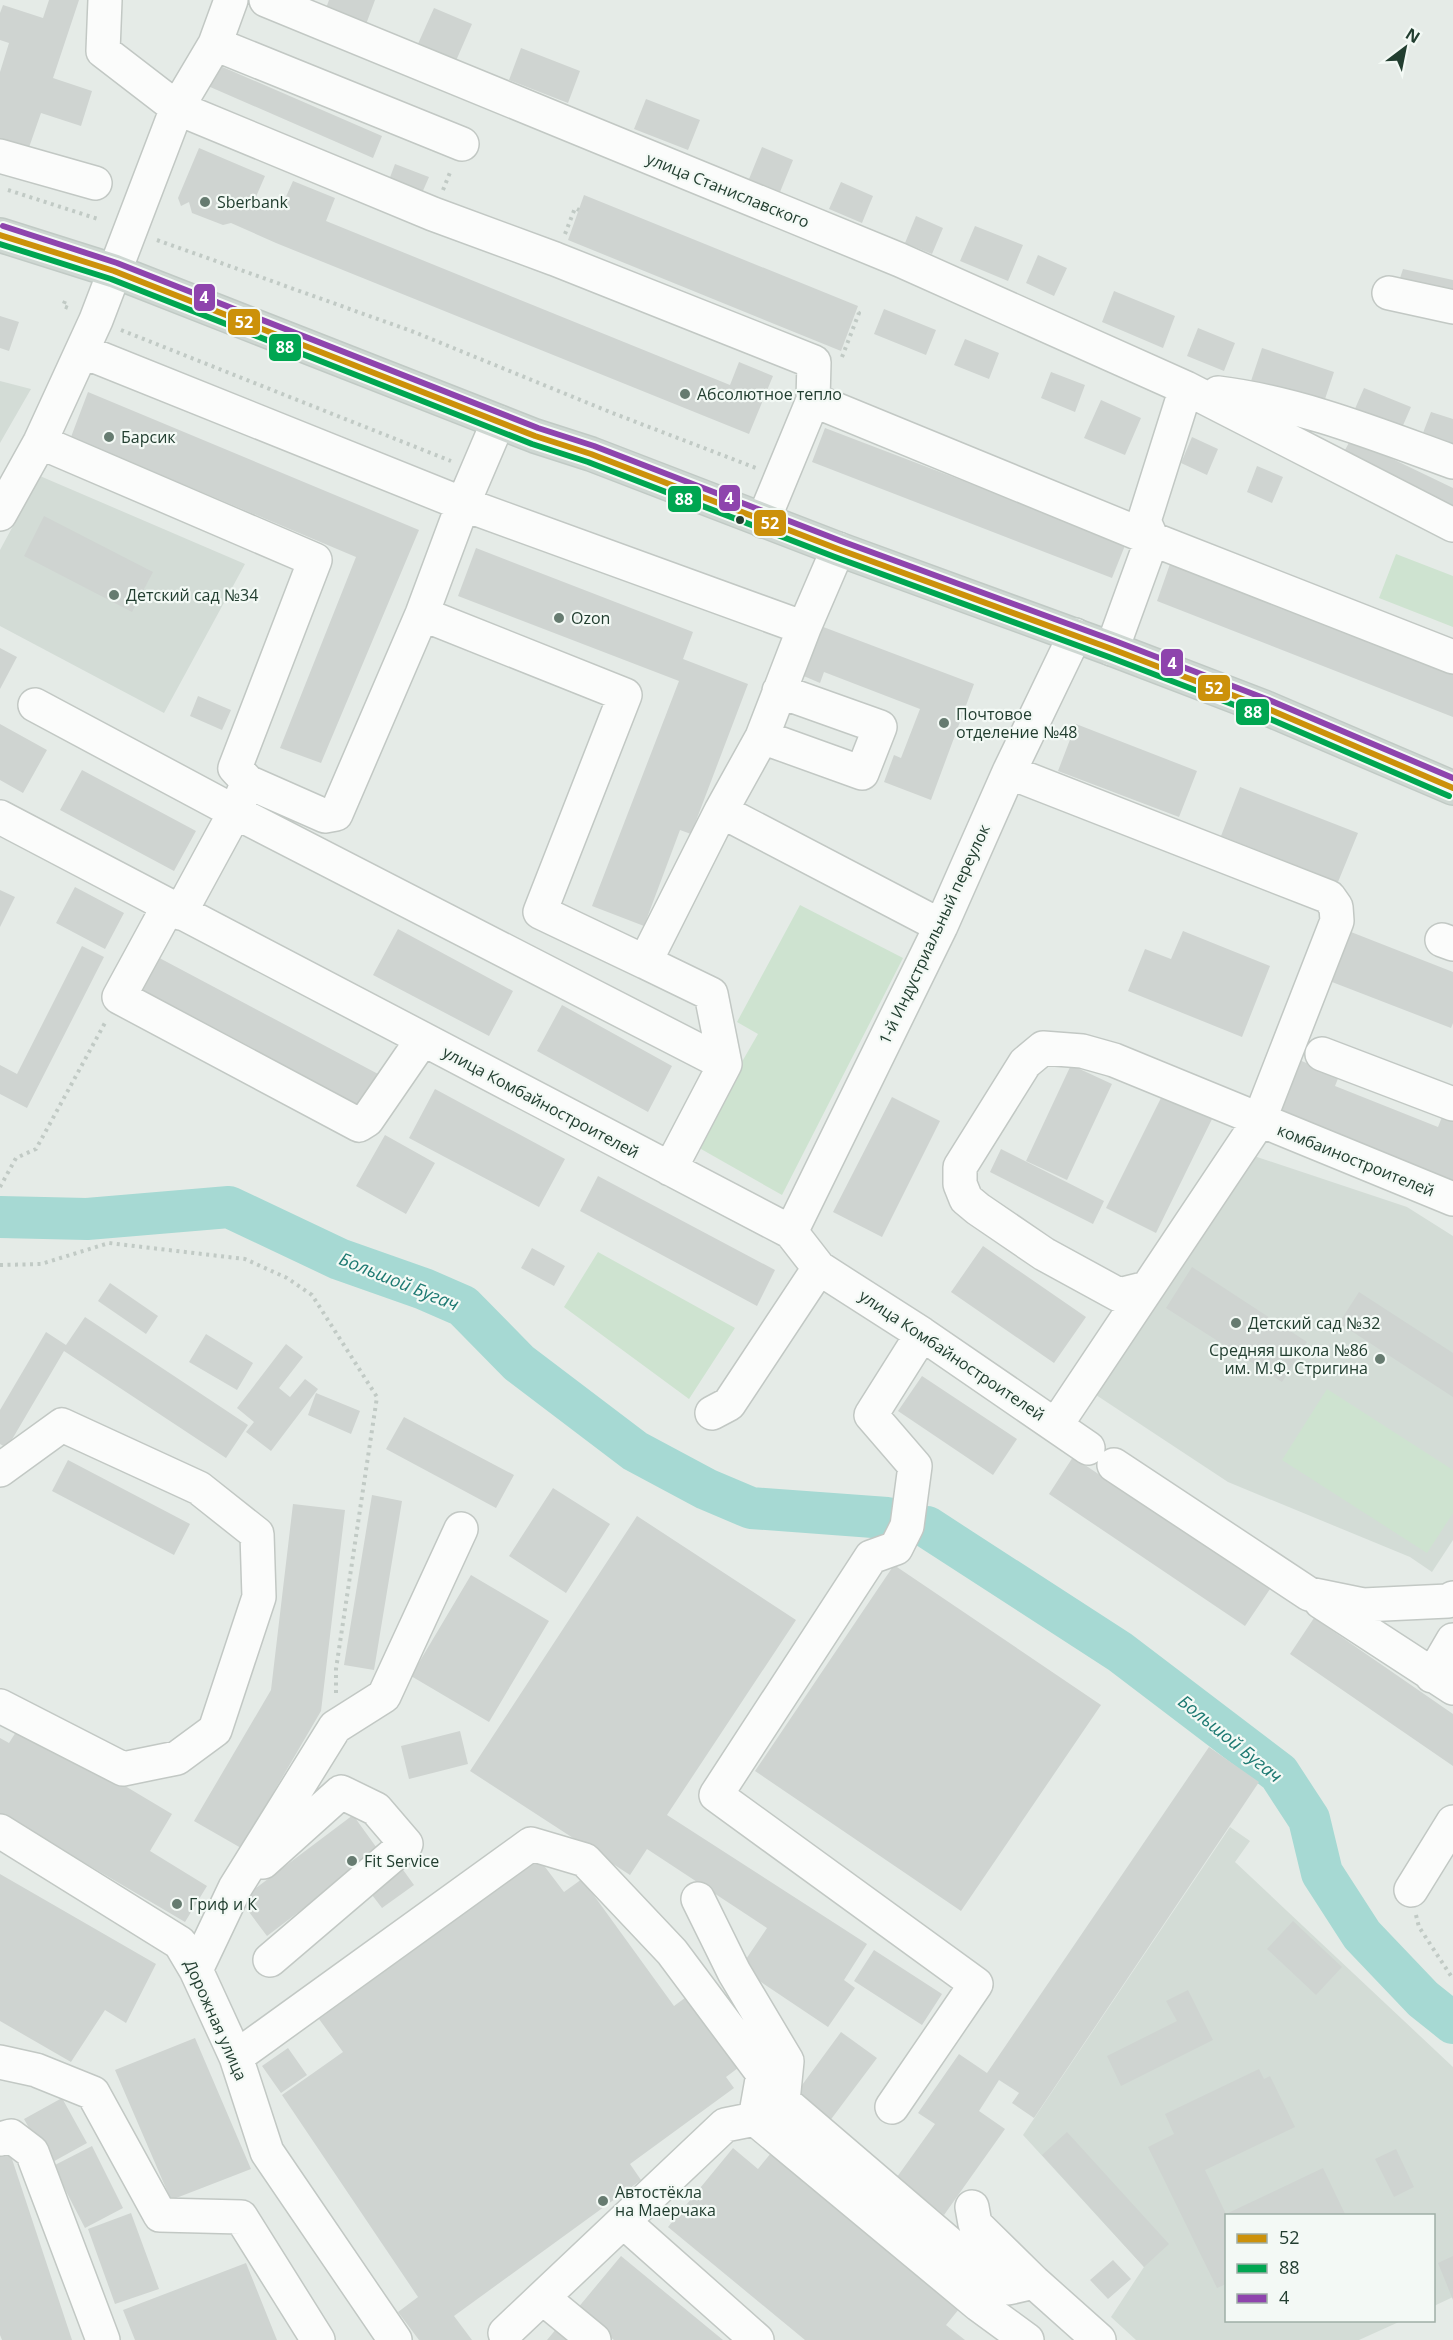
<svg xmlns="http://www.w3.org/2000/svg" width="1453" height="2340" font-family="'Open Sans',sans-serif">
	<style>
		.built { fill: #d3dcd6 }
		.green { fill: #cee3d0 }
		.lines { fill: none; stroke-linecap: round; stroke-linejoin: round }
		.river { stroke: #a6d9d3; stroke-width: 42 }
		.building { fill: #cfd4d1 }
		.minor-casing { stroke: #c2c8c4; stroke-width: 36 }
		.major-casing { stroke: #c1cac5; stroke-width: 36 }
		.path { stroke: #c1cac5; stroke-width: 4; stroke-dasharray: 3 4.5; stroke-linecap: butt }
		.minor { stroke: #fbfcfb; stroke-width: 33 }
		.major { stroke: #ced7d2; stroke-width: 33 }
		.bus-1-casing { stroke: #f3f9f5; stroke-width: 10 }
		.bus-2-casing { stroke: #f3f9f5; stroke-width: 10 }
		.bus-3-casing { stroke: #f3f9f5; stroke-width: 10 }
		.bus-1 { stroke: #cc910a; stroke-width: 6 }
		.bus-2 { stroke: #00a651; stroke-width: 6 }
		.bus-3 { stroke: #8e44ad; stroke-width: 6 }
		.poi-dot { fill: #667b70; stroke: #f3f9f5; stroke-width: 2 }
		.bus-dot { fill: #223e30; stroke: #f3f9f5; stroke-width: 2 }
		.labels { text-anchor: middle; stroke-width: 4.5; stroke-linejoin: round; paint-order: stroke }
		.street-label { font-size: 16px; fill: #223e30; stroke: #f3f9f5 }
		.poi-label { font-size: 16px; fill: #223e30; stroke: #f3f9f5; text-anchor: start }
		.water-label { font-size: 18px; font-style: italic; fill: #1d7972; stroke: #f3f9f5 }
		.line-badge { stroke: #f3f9f5; stroke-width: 2 }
		.badge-label { font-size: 16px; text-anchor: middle; font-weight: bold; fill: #fff }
	</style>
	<rect width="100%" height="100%" fill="#e5ebe7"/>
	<path class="built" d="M 0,381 L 31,389 L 0,443 Z
		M 40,476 L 245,564 L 164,713 L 0,626 L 0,550 Z
		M 1251,1155 L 1407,1207 L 1453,1236 L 1453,1540 L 1432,1572 L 1410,1557 L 1228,1482 L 1093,1393 Z
		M 1230,1827 L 1250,1841 L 1235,1862 L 1453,2067 L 1453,2297 L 1434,2306 L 1434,2216 L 1226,2216 L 1226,2320 L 1401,2321 L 1359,2340 L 1136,2340 L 1111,2317 L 1144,2267 L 1023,2135 Z"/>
	<path class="green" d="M 1396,554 L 1453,576 L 1453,627 L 1379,598 Z
		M 800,905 L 903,958 L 782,1195 L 694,1145 L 758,1034 L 737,1022 Z
		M 598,1252 L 735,1328 L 689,1399 L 564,1307 Z
		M 1327,1389 L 1453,1470 L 1453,1513 L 1427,1553 L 1282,1460 Z"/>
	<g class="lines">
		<path class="river" d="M 0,1217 L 87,1219 L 229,1207 L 339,1259 L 424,1289 L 463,1306 L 519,1363 L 635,1451 L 706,1489 L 751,1508 L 887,1518
			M 927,1527 L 1120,1652 L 1279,1773 L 1309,1819 L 1322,1873 L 1362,1935 L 1423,1999 L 1453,2023"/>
	</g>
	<path class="building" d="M 49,0 L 79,0 L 53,78 L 92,91 L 81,126 L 41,113 L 26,156 L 0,147 L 0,72 L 9,43 L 0,40 L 0,13 L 3,5 L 43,18 Z
		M 329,0 L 375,0 L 365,27 L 325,11 Z
		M 434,8 L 472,24 L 455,63 L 417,46 Z
		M 521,48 L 580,71 L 568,103 L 509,80 Z
		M 211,62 L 382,136 L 373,158 L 201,83 Z
		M 646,99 L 700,120 L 688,150 L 634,129 Z
		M 762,147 L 793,160 L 780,192 L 749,179 Z
		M 199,148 L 265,176 L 255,199 L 280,210 L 293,181 L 335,198 L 326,221 L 730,385 L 739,362 L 773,376 L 749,434 L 276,243 L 231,223 L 223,225 L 192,213 L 189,202 L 181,206 L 178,198 Z
		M 395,164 L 429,177 L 422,193 L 389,180 Z
		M 841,182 L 873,196 L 862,223 L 829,209 Z
		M 584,195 L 858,306 L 841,351 L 568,240 Z
		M 916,216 L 943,228 L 932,254 L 905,243 Z
		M 975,226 L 1023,245 L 1008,281 L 960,261 Z
		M 1038,255 L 1067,268 L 1054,296 L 1026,283 Z
		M 1403,269 L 1453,280 L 1453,301 L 1397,287 Z
		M 1114,291 L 1175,316 L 1163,348 L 1102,322 Z
		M 884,309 L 936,330 L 926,355 L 874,334 Z
		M 0,316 L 19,322 L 9,351 L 0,348 Z
		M 1198,328 L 1235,343 L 1224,371 L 1187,356 Z
		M 965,339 L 999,353 L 989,379 L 954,365 Z
		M 1262,348 L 1334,372 L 1323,405 L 1251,381 Z
		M 1051,372 L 1085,385 L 1075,412 L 1041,398 Z
		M 1364,388 L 1411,407 L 1401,430 L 1354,411 Z
		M 88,392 L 419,530 L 321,763 L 280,748 L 356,557 L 71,437 Z
		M 1101,400 L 1141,418 L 1125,455 L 1084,438 Z
		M 1431,412 L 1453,419 L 1453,449 L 1421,438 Z
		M 825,428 L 1126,543 L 1112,578 L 812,462 Z
		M 1192,437 L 1218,449 L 1207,475 L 1181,463 Z
		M 1351,439 L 1453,488 L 1453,514 L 1339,461 Z
		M 1257,466 L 1283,477 L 1272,503 L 1247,492 Z
		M 44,516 L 153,572 L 132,612 L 24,556 Z
		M 476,548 L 693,632 L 683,659 L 748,684 L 691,834 L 680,830 L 644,926 L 592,906 L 679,681 L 458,596 Z
		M 1170,564 L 1453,675 L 1453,717 L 1157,601 Z
		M 818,625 L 974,684 L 931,800 L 884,782 L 894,755 L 901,758 L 920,709 L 824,672 L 820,683 L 799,674 Z
		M 0,648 L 17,657 L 0,689 Z
		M 198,696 L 231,710 L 222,730 L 190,716 Z
		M 0,724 L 47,750 L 23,793 L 0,780 Z
		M 1076,724 L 1197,771 L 1179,817 L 1058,771 Z
		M 82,770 L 196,831 L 174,871 L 60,810 Z
		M 1240,787 L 1358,833 L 1338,882 L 1221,836 Z
		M 75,887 L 124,913 L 105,949 L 56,923 Z
		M 0,890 L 15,897 L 0,927 Z
		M 398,929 L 513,991 L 489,1036 L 373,975 Z
		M 1183,931 L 1270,966 L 1242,1037 L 1128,991 L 1145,949 L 1171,959 Z
		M 1351,932 L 1453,972 L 1453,1023 L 1451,1028 L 1332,982 Z
		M 82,946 L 104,957 L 27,1108 L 0,1094 L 0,1065 L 17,1074 Z
		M 150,953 L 380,1075 L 358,1116 L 128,995 Z
		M 562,1005 L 672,1066 L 648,1112 L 537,1051 Z
		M 1294,1058 L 1339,1076 L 1335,1086 L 1438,1127 L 1442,1117 L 1453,1122 L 1453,1187 L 1271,1115 Z
		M 1071,1065 L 1112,1084 L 1067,1180 L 1026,1161 Z
		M 435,1089 L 565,1159 L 539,1207 L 409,1138 Z
		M 1164,1092 L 1213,1117 L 1156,1233 L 1106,1208 Z
		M 892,1097 L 940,1121 L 882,1237 L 833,1212 Z
		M 385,1135 L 435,1163 L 406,1214 L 356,1186 Z
		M 1001,1149 L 1104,1201 L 1093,1224 L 990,1172 Z
		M 598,1176 L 775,1270 L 757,1306 L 580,1211 Z
		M 983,1246 L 1086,1317 L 1054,1363 L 951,1292 Z
		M 532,1248 L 565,1266 L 554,1286 L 521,1268 Z
		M 1192,1267 L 1307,1342 L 1282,1382 L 1166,1308 Z
		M 110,1283 L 158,1316 L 146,1334 L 98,1301 Z
		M 1359,1292 L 1453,1353 L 1453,1397 L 1339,1323 Z
		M 85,1317 L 248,1425 L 226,1458 L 64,1351 L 7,1448 L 0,1444 L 0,1410 L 46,1332 L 66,1345 Z
		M 206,1334 L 253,1363 L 237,1390 L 189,1362 Z
		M 286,1344 L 303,1357 L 279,1388 L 290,1397 L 305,1379 L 318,1389 L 271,1451 L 246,1432 L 254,1422 L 237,1408 Z
		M 922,1376 L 1017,1439 L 993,1475 L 898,1411 Z
		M 316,1393 L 360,1411 L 351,1434 L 308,1415 Z
		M 404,1417 L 514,1475 L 496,1508 L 386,1449 Z
		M 1073,1457 L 1270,1589 L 1245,1626 L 1049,1494 Z
		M 68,1460 L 190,1524 L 174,1555 L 52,1491 Z
		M 553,1488 L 610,1524 L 566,1593 L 509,1556 Z
		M 372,1495 L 402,1501 L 374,1670 L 344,1665 Z
		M 293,1504 L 345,1510 L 321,1711 L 241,1848 L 194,1821 L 271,1690 Z
		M 637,1516 L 796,1620 L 667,1815 L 867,1944 L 844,1980 L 855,1988 L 828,2027 L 740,1968 L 767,1928 L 647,1849 L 630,1875 L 470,1771 Z
		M 894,1565 L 1101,1705 L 961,1911 L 755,1771 Z
		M 471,1575 L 549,1621 L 489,1722 L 411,1676 Z
		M 1314,1618 L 1453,1714 L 1453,1766 L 1290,1654 Z
		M 21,1724 L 172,1814 L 150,1851 L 207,1886 L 185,1922 L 0,1813 L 0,1738 L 9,1743 Z
		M 460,1731 L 468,1764 L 409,1779 L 401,1746 Z
		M 1209,1747 L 1259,1782 L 1034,2118 L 1012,2103 L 1019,2093 L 999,2080 L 979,2111 L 1005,2129 L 944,2215 L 897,2177 L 935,2124 L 918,2113 L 959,2054 L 987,2073 Z
		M 353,1815 L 379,1851 L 267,1936 L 240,1900 Z
		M 539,1859 L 564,1892 L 582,1879 L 674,2006 L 689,1995 L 742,2065 L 726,2077 L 734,2088 L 630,2164 L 641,2180 L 454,2316 L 472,2340 L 419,2340 L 398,2312 L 418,2297 L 282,2095 L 343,2052 L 319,2019 Z
		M 401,1867 L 414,1885 L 382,1908 L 369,1891 Z
		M 0,1874 L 156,1964 L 126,2023 L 105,2010 L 71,2062 L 0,2021 Z
		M 1293,1921 L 1342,1967 L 1316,1995 L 1267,1949 Z
		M 874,1950 L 942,1994 L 922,2025 L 854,1981 Z
		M 1188,1990 L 1213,2040 L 1121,2086 L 1107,2056 L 1177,2021 L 1166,2001 Z
		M 841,2032 L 877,2058 L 829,2122 L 794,2096 Z
		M 195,2038 L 251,2169 L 171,2200 L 115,2070 Z
		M 288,2048 L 307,2075 L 281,2093 L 262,2066 Z
		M 1259,2069 L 1264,2079 L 1270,2076 L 1295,2127 L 1205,2170 L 1226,2214 L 1323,2168 L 1346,2216 L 1226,2216 L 1226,2284 L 1217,2288 L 1148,2147 L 1174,2134 L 1165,2114 Z
		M 62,2098 L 87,2143 L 49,2164 L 24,2119 Z
		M 1067,2132 L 1169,2244 L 1144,2267 L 1042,2155 Z
		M 92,2146 L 123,2208 L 85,2228 L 53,2166 Z
		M 733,2148 L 758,2169 L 771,2153 L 959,2309 L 946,2325 L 965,2340 L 805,2340 L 668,2227 Z
		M 1396,2149 L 1414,2187 L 1394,2197 L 1375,2159 Z
		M 9,2150 L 72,2340 L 2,2340 L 0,2335 L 0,2153 Z
		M 131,2213 L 159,2289 L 115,2304 L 88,2229 Z
		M 621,2256 L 723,2340 L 614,2340 L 577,2309 Z
		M 1453,2256 L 1453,2300 L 1438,2263 Z
		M 1113,2260 L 1131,2279 L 1108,2299 L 1090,2280 Z
		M 246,2263 L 277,2340 L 135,2340 L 123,2310 Z
		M 557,2328 L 572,2340 L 547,2340 Z"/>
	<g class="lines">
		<defs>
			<path id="minor" d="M 105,0 L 103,51 L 177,108 L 433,214 L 555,259 L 814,362 L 813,400 L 1152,539 L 1453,657
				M 266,0 L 900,260 L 1186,388 L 1453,525
				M 215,44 L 462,144
				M 0,156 L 95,183
				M 1389,293 L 1453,307
				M 82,351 L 463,504 L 804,628
				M 1218,393 C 1299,403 1376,434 1453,462
				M 40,442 L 315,560 L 235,768 L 248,782
				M 0,514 L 40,442 L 96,320 L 177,108 L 215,44 L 231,0
				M 763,521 L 813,400
				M 422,614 L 625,695 L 540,912 L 645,962 L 721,811 L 762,737 L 804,628 L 838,549
				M 1112,649 L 1152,539 L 1144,521 L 1186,388
				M 35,705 L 235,812 L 725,1064 L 670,1169
				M 762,737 L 862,773 L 880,727 L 779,691
				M 1009,772 L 1329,897 L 1336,907 L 1337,921 L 1259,1121 L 1056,1425
				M 721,811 L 941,926
				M 0,817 L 791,1232 L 819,1268 L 922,1334 L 1088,1448
				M 168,907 L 119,997 L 359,1125 L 367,1120 L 422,1040
				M 180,913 L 235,812 L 248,782 L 325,816 L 336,814 L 422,614 L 463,504 L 498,422
				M 1442,940 L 1453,944
				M 645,962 L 711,994 L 725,1064
				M 1322,1054 L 1453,1104
				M 791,1232 L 941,926 L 1009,772 L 1075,635
				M 1147,1288 L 1119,1295 L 1044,1254 L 978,1209 L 966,1199 L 960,1184 L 960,1167 L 1025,1063 L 1043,1048 L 1082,1051 L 1114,1060 L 1453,1199
				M 712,1413 L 729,1404 L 819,1268
				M 1114,1465 L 1309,1594 L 1363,1605 L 1448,1601 L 1453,1598
				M 0,1470 L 62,1425 L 199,1488 L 257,1534 L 259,1597 L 215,1730 L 177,1758 L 123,1769 L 0,1706
				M 1321,1602 L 1453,1688
				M 1432,1676 L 1453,1640
				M 0,1831 L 180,1943 L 196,1970 L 236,2057 L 267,2152 L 395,2340
				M 263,1862 L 341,1792 L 376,1809 L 406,1844 L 270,1960
				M 1411,1890 L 1453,1822
				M 698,1899 L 734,1972 L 787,2061 L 783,2101 L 999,2286 L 1008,2288 L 1034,2282
				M 196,1970 L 235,1888 L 335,1727 L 384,1696 L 461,1529
				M 236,2057 L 531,1844 L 585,1860 L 672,1952 L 763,2074 L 755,2119
				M 0,2062 L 36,2070 L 93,2093 L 160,2215 L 241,2217 L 318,2340
				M 892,2107 L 976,1984 L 716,1795 L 871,1557 L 896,1548 L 907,1526 L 915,1466 L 871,1415 L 922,1334
				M 0,2139 L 11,2136 L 32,2152 L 103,2340
				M 972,2207 L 975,2224 L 1034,2282 L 1099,2340
				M 624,2222 L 757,2340
				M 543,2298 L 594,2340
				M 505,2333 L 725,2125 L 755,2119 L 979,2305 L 1027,2340"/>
			<path id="major" d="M 0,235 L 114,271 L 535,436 L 591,454 L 838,549 L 1112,649 L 1266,708 L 1453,788"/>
		</defs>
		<use href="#minor" class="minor-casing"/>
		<use href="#major" class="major-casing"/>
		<path class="path" d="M 8,190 L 98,219
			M 443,190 L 451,170
			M 565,234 L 575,208 L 579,210
			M 157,240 L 414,332 L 610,412 L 756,468
			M 65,301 L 63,306 L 71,309
			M 121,330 L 451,461
			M 842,357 L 859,313 L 856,312
			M 0,1187 L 16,1158 L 36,1149 L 106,1021
			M 0,1265 L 41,1264 L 109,1243 L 245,1259 L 287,1278 L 312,1295 L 377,1397 L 336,1669 L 336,1694
			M 1416,1915 L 1419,1927 L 1453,1979"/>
		<use href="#minor" class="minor"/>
		<use href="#major" class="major"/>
		<defs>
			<path id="bus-1" d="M 0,235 L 114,271 L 535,436 L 591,454 L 838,549 L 1112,649 L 1266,708 L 1453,788"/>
			<path id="bus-2" d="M 0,244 L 111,279 L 532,444 L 588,462 L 835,557 L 1109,657 L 1263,716 L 1449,796"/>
			<path id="bus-3" d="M 3,226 L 117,263 L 538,428 L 594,446 L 841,541 L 1115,641 L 1269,700 L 1453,778"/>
		</defs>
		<use href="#bus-1" class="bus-1-casing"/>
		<use href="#bus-2" class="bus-2-casing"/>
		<use href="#bus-3" class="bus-3-casing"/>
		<use href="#bus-1" class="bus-1"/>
		<use href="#bus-2" class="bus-2"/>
		<use href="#bus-3" class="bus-3"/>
	</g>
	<g class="poi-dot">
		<circle cx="205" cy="202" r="6"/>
		<circle cx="685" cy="394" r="6"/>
		<circle cx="109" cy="437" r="6"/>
		<circle cx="114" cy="595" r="6"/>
		<circle cx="559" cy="618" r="6"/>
		<circle cx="944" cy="723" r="6"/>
		<circle cx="1236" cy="1323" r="6"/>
		<circle cx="1380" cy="1359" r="6"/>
		<circle cx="352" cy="1861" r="6"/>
		<circle cx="177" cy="1904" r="6"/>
		<circle cx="603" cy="2201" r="6"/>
	</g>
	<circle class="bus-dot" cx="740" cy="520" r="5"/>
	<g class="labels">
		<g class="street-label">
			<text transform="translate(728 190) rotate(22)" y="6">улица Станиславского</text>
			<text transform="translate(934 934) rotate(-65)" y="6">1-й Индустриальный переулок</text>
			<text transform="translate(541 1102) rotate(28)" y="6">улица Комбайностроителей</text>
			<text transform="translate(1356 1160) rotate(22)" y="6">комбаиностроителей</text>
			<text transform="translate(952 1355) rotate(34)" y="6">улица Комбайностроителей</text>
			<text transform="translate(216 2020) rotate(66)" y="6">Дорожная улица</text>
		</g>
		<g class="poi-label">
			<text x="217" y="208">Sberbank</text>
			<text x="697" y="400">Абсолютное тепло</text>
			<text x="121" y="443">Барсик</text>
			<text x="126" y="601">Детский сад №34</text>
			<text x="571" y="624">Ozon</text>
			<text x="956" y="720">Почтовое<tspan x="956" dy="18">отделение №48</tspan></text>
			<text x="1248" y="1329">Детский сад №32</text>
			<text x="1368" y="1356" text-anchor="end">Средняя школа №86<tspan x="1368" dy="18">им. М.Ф. Стригина</tspan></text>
			<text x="364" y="1867">Fit Service</text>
			<text x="189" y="1910">Гриф и К</text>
			<text x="615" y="2198">Автостёкла<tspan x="615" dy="18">на Маерчака</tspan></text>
		</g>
		<g class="water-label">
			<text transform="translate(399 1282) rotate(22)" y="6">Большой Бугач</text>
			<text transform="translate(1230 1739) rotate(39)" y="6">Большой Бугач</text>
		</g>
	</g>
	<g class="line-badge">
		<rect x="193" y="283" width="23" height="29" rx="6" fill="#8e44ad"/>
		<rect x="227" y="308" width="34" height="28" rx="6" fill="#cc910a"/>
		<rect x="268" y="333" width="34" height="29" rx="6" fill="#00a651"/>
		<rect x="718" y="484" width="23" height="28" rx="6" fill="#8e44ad"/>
		<rect x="667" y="485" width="35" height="28" rx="6" fill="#00a651"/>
		<rect x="753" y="509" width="34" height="28" rx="6" fill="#cc910a"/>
		<rect x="1160" y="648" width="24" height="29" rx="6" fill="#8e44ad"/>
		<rect x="1197" y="674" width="34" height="28" rx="6" fill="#cc910a"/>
		<rect x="1235" y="698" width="35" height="28" rx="6" fill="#00a651"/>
	</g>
	<g class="badge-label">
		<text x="204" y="303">4</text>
		<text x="244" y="328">52</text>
		<text x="285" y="353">88</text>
		<text x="729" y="504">4</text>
		<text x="684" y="505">88</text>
		<text x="770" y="529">52</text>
		<text x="1172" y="669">4</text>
		<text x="1214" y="694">52</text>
		<text x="1253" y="718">88</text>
	</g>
	<rect x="1225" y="2214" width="210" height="108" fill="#f3f9f5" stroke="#9faea6" stroke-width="1.5"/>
	<rect x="1237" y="2234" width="30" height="9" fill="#cc910a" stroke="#9faea6" stroke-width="1.5"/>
	<text x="1279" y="2244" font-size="18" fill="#223e30">52</text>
	<rect x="1237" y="2264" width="30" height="9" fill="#00a651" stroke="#9faea6" stroke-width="1.5"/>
	<text x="1279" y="2274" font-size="18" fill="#223e30">88</text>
	<rect x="1237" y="2294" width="30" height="9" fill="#8e44ad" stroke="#9faea6" stroke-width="1.5"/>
	<text x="1279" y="2304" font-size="18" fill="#223e30">4</text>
	<g transform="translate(1405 48) rotate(32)" stroke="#f3f9f5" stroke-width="4.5" paint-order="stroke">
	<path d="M0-4.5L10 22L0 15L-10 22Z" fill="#223e30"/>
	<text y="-9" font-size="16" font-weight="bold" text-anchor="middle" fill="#223e30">N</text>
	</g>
</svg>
